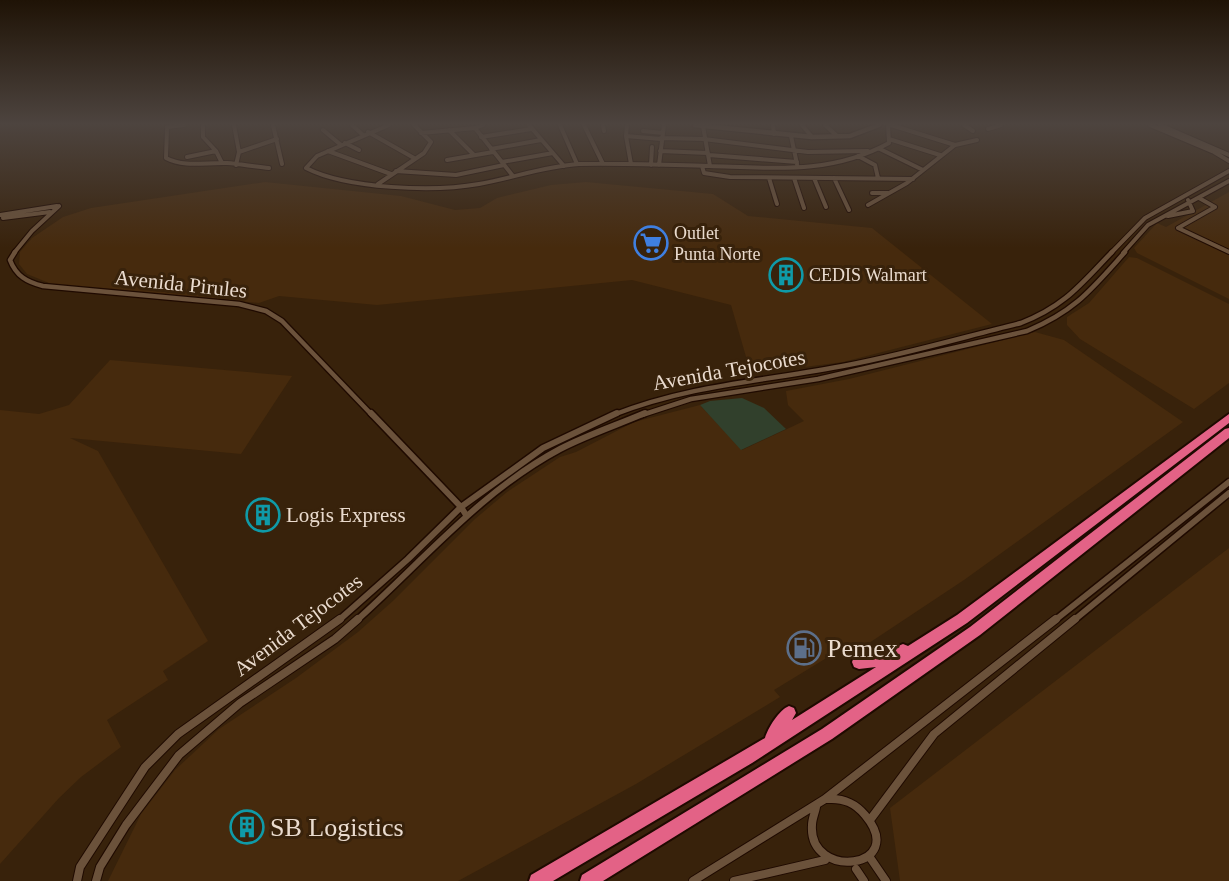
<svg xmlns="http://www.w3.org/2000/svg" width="1229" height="881" font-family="Georgia,serif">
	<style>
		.built { fill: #462a0d }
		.green { fill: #31402c }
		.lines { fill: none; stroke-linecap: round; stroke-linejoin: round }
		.minor-far3-casing { stroke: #1f0a00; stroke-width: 6 }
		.minor-far2-casing { stroke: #1f0a00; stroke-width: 7 }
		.minor-far1-casing { stroke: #1f0a00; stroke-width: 9 }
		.minor-casing { stroke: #1f0a00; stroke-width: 10 }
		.tertiary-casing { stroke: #1f0a00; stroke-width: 7 }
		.motorway-casing { stroke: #1f0a00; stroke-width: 4 }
		.minor-far3 { stroke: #6b523b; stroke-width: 4 }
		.minor-far2 { stroke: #6b523b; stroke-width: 4.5 }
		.minor-far1 { stroke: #6b523b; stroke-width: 6 }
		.minor { stroke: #6b523b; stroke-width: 8 }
		.tertiary { stroke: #6b523b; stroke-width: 4.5 }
		.motorway { fill: #e36286; fill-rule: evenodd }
		.labels { text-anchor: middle; stroke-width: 6; stroke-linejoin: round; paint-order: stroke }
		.far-poi-label { font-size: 18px; fill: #eadbce; stroke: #38220b; text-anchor: start }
		.street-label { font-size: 21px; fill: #eadbce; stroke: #38220b }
		.poi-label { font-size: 21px; fill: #eadbce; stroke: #38220b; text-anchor: start }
		.near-poi-label { font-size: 26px; fill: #eadbce; stroke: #38220b; text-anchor: start }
	</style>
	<rect width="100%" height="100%" fill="#38220b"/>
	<path class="built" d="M 265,182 L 401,196 L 455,210 L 480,208 L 497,198 L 551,185 L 586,182 L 713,194 L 748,216 L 872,228 L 992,324 L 843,362 L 751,374 L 731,305 L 632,280 L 377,305 L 279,296 L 259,303 L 54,285 L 27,274 L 19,264 L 20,252 L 32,238 L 63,217 L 91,208 Z
		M 1229,192 L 1229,299 L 1137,253 L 1134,248 L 1157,223 L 1166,227 Z
		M 1129,257 L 1137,258 L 1229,304 L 1229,383 L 1194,409 L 1080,339 L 1067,325 L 1067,317 L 1089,303 Z
		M 1035,332 L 1064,340 L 1183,422 L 964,580 L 860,649 L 851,643 L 774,690 L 780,697 L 636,784 L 458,881 L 108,881 L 141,814 L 175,770 L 219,729 L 296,678 L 358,632 L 394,600 L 475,519 L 507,492 L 560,457 L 576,452 L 634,422 L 700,405 L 742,450 L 804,421 L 788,405 L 786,391 L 849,379 Z
		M 110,360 L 292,376 L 241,454 L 70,438 L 98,451 L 208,641 L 163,671 L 168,680 L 107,720 L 121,747 L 81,777 L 59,798 L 0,864 L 0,410 L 39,414 L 69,405 Z
		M 1229,548 L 1229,881 L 900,881 L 890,808 Z"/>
	<path class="green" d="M 742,398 L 764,408 L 786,429 L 741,450 L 700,405 L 710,401 Z"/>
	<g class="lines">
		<defs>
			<path id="minor-far3" d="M 203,125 L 203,137 L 216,151 L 222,163
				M 234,125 L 239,152 L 236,165
				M 273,125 L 282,164
				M 352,125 L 363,135
				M 389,125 L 317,156 L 306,168 C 347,189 434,192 479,184 C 513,178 545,166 579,164 C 622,163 665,165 709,166 C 773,168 830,175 889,143 L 888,125
				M 529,125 L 564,166
				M 560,125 L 577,164
				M 584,125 L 603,164
				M 603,125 L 604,131
				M 627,125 L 626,136 L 631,164
				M 773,125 L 774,134
				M 802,125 L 812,137
				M 825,125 L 837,136
				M 891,125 L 955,145
				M 964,125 L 973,131
				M 1150,125 L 1214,152 L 1229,161
				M 1160,125 L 1229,155
				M 703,126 L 710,166
				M 167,127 L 184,125
				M 475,128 L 513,176
				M 167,129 L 166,158 C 185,168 206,162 227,163 C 241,164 255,167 269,168
				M 988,129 L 1001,125
				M 323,130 L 341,145
				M 449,130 L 474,155
				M 643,131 L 663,133
				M 368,132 L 414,158
				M 421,133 L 475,128 L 483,125
				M 626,136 L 661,139
				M 791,136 L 797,164
				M 481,137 L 531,129
				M 661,138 L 704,139 L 808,152 L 868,151
				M 889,139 L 940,155
				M 345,143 L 359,150
				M 491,149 L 541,140
				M 880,149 L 923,170
				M 328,151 L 391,174
				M 660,151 L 708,153
				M 239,152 L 277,139
				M 709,155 L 797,162
				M 858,156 L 875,165 L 878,178
				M 187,157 L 216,151
				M 447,160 L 493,152
				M 502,162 L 553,153
				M 651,165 L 652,147
				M 659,165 L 664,125
				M 702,166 L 704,173 L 730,177 L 913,179
				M 396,171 L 456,175 L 504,165
				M 769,178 L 777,204
				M 794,178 L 804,208
				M 814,178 L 826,207
				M 834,178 L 849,210
				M 378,184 L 424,153 L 431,142 L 414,125
				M 872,193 L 888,193
				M 1199,198 L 1215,207 L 1178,228 L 1229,252
				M 868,205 L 907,183 L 955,145 L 977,140
				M 0,215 L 57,206
				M 1168,216 L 1193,211 L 1188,200
				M 3,218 L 50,212
				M 14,253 L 32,231 L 59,206
				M 1111,253 L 1145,218 L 1229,171
				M 1123,253 L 1148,225 L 1229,181"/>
			<path id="minor-far2" d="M 15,252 L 10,260 C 16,276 27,282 43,286 L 239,304 L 266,311 L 282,321 L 372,415
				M 613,415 C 692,384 767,381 848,365 C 906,354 964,337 1021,323 C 1065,306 1081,284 1112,252
				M 642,415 L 691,399 L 818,379 L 1027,331 C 1075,311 1091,290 1125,252"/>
			<path id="minor-far1" d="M 371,413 L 461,507 L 466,515
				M 338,621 L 408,559 L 461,507 L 543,448 L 617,413
				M 356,621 C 422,562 481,491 560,449 C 587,435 617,425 645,413
				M 1054,621 L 1229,482
				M 1073,621 L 1229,493"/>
			<path id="minor" d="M 816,807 C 815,813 812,819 812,825 C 808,881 910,869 865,815 C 855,803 844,798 828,799
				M 870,820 L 934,734 L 1075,619
				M 871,859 L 886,881
				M 856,869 L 864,881
				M 77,881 L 80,867 L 145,767 L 178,734 L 340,619
				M 96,881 L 100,867 L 126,825 L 179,755 L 240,703 L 335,639 L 358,619
				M 693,881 L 825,799 L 1056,619
				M 734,881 L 825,860"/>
			<path id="tertiary" d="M 695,125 L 812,137 L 850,136 L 879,125"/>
			<path id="motorway" d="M 1229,414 L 1229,423 L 967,623 L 752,763 L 553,881 L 529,881 L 531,875 L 765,738 C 768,728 779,710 789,706 L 794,708 L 796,713 L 792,720 L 876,667 L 859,669 L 854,667 L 852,662 L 854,657 L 879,654 L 903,644 L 908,646 L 957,615 Z
				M 1229,428 L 1229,438 L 980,635 L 832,739 L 603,881 L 580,881 L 582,875 L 822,729 L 970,627 L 1225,429 Z"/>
		</defs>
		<use href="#minor-far3" class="minor-far3-casing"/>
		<use href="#minor-far2" class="minor-far2-casing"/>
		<use href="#minor-far1" class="minor-far1-casing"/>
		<use href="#minor" class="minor-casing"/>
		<use href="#tertiary" class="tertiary-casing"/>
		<use href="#motorway" class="motorway-casing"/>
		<use href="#minor-far3" class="minor-far3"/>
		<use href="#minor-far2" class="minor-far2"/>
		<use href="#minor-far1" class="minor-far1"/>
		<use href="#minor" class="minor"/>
		<use href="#tertiary" class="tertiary"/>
		<use href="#motorway" class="motorway"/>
	</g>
	<linearGradient id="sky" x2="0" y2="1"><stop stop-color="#1f1306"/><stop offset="0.5" stop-color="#4d443f"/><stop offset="1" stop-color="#4d443f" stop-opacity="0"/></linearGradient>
	<rect width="1229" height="248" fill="url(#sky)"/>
	<defs>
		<symbol id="supermarket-ring" viewBox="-11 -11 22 22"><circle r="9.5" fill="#38220b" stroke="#3f7fe0" stroke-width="1.5"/><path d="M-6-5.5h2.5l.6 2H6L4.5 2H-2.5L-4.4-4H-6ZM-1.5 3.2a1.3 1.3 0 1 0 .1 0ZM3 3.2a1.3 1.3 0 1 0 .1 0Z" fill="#3f7fe0"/></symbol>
		<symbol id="building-ring" viewBox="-11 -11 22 22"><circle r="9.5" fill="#38220b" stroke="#0f9aa8" stroke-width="1.5"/><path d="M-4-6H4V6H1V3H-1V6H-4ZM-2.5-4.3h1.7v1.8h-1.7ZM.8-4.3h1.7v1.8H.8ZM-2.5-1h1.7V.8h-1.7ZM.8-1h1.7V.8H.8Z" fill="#0f9aa8"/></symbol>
		<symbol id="fuel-ring" viewBox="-11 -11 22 22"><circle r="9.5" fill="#38220b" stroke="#5c6f8a" stroke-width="1.5"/><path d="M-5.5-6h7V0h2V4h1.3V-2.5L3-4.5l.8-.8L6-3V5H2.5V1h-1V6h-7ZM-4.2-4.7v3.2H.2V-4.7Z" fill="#5c6f8a"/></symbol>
	</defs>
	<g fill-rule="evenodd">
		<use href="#supermarket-ring" x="632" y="224" width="38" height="38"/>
		<use href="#building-ring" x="767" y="256" width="38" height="38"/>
		<use href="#building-ring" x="244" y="496" width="38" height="38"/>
		<use href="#fuel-ring" x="785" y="629" width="38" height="38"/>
		<use href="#building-ring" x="228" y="808" width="38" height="38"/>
	</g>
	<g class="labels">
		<g class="far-poi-label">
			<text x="674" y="239">Outlet<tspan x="674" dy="21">Punta Norte</tspan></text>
			<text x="809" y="281">CEDIS Walmart</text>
		</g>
		<g class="street-label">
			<text transform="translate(181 284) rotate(6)" y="7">Avenida Pirules</text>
			<text transform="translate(729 370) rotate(-10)" y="7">Avenida Tejocotes</text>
			<text transform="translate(298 625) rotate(-37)" y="7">Avenida Tejocotes</text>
		</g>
		<g class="poi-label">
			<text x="286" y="522">Logis Express</text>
		</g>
		<g class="near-poi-label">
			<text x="827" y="657">Pemex</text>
			<text x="270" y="836">SB Logistics</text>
		</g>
	</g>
</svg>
